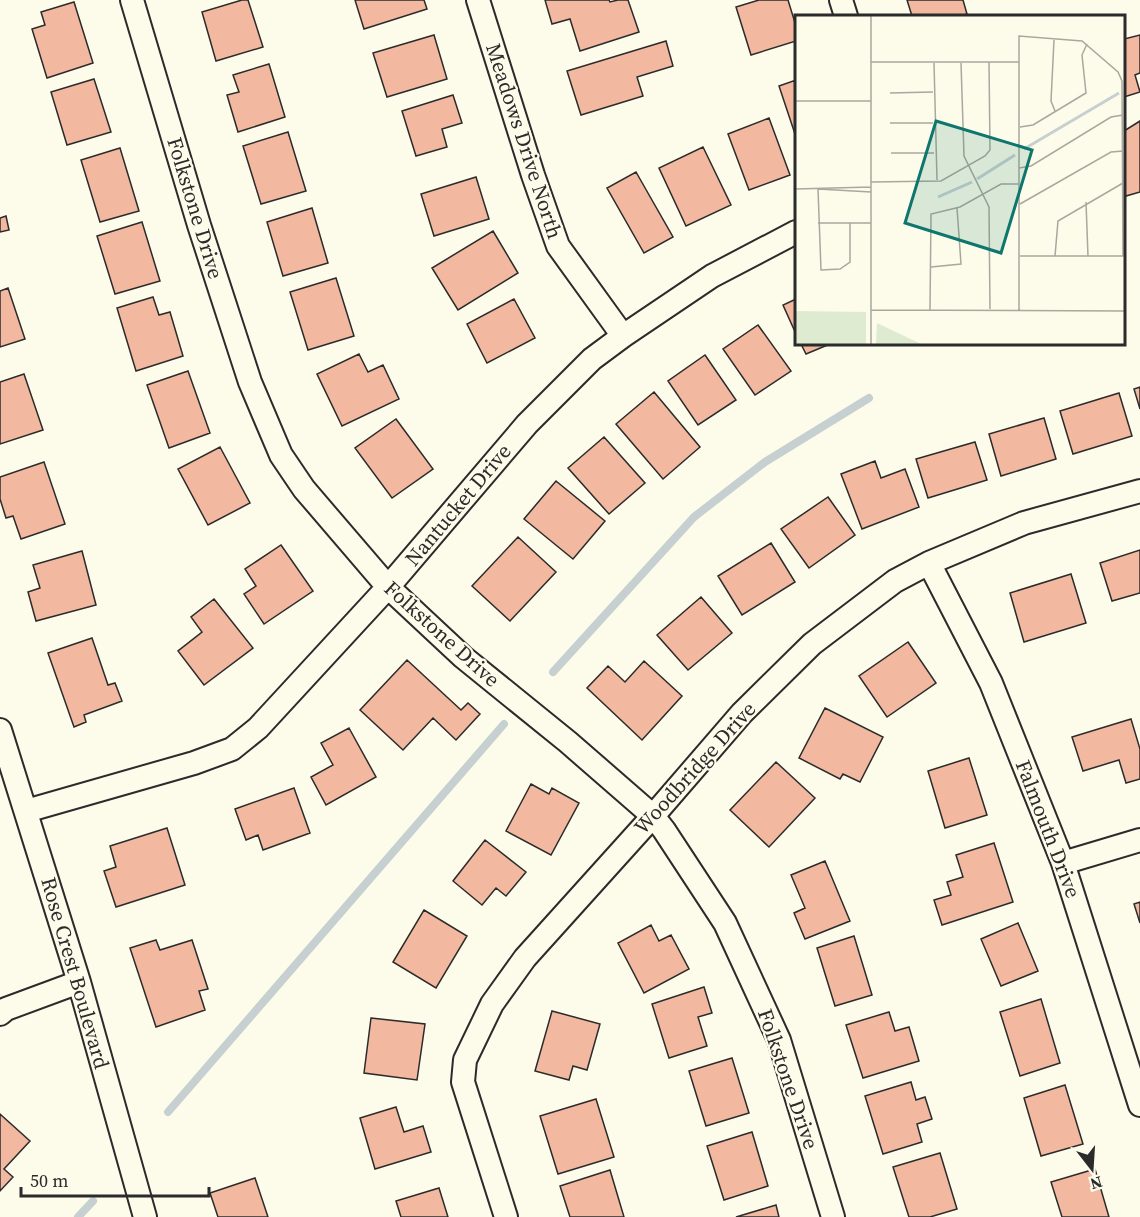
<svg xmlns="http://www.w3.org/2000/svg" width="1140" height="1217" font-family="'Source Serif 4',serif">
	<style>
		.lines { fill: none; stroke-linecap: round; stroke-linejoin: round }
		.stream { stroke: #c7d0d0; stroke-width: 8 }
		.building { fill: #f2b8a0; stroke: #2b2b2b; stroke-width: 1.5 }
		.street-casing { stroke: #2b2b2b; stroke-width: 26 }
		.street { stroke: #fdfbea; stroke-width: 22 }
		.labels { text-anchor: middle; stroke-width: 4.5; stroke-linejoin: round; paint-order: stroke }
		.street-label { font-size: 21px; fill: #2b2b2b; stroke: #fdfbea }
		.inset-river { fill: none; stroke: #c7d0d0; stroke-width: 3 }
		.inset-road { fill: none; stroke: #a9a89e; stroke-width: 1.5 }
		.view { fill: #0f766e; fill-opacity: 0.15; stroke: #0f766e; stroke-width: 3 }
		.inset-edge { fill: none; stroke: #2b2b2b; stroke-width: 3 }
	</style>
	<rect width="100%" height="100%" fill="#fdfbea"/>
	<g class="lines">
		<path class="stream" d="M 553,672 L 694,517 L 765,462 L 869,398
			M 168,1112 L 504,724
			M 78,1217 L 93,1201"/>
	</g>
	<path class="building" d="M 242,0 L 248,0 L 263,47 L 216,61 L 202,12 Z
		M 355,0 L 424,0 L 427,9 L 364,29 Z
		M 545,0 L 609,0 L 610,2 L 618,0 L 628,0 L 639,32 L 580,51 L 570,19 L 552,24 Z
		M 759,0 L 788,0 L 796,26 L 796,41 L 751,55 L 736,7 Z
		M 907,0 L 963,0 L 967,14 L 960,16 L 912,16 Z
		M 74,2 L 93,63 L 47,78 L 32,29 L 45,25 L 41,12 Z
		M 434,35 L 447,79 L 387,97 L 373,53 Z
		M 1140,35 L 1140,73 L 1135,75 L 1140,92 L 1124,97 L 1124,39 Z
		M 666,41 L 673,66 L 637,77 L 643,96 L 581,115 L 567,71 Z
		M 269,64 L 285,117 L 238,132 L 227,95 L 239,92 L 233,75 Z
		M 94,79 L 111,132 L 67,145 L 51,92 Z
		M 796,80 L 796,137 L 779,86 Z
		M 453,95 L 462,123 L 442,129 L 447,147 L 416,156 L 402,111 Z
		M 769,118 L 790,175 L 749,190 L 728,134 Z
		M 1140,121 L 1140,192 L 1126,196 L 1124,192 L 1124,131 Z
		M 288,132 L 306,191 L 261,204 L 243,146 Z
		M 703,147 L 731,205 L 686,226 L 659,168 Z
		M 120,148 L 139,211 L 100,222 L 81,160 Z
		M 636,172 L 673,237 L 644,253 L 607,188 Z
		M 476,177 L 489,219 L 434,236 L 421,194 Z
		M 312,208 L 328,263 L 283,276 L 267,222 Z
		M 6,216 L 9,230 L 0,232 L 0,218 Z
		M 142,222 L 160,281 L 115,294 L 97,236 Z
		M 493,231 L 518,273 L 458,310 L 432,268 Z
		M 336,278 L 354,336 L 308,350 L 290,292 Z
		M 8,288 L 25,339 L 0,347 L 0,291 Z
		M 153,297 L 159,315 L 170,312 L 183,356 L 136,371 L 117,308 Z
		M 514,299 L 535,338 L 487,363 L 467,324 Z
		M 796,299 L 796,334 L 783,305 Z
		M 758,325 L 791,371 L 755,395 L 723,349 Z
		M 801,344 L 830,344 L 806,354 Z
		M 359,354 L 368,372 L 383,365 L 399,399 L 342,426 L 317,374 Z
		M 705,355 L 736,400 L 698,425 L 668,381 Z
		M 188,371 L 210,433 L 169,448 L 147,385 Z
		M 24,374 L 43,430 L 0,444 L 0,382 Z
		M 1140,387 L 1140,409 L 1134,389 Z
		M 654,392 L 700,447 L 663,479 L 616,424 Z
		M 1119,393 L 1132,436 L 1073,454 L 1060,411 Z
		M 1044,418 L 1056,459 L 1001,476 L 989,434 Z
		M 396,419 L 433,469 L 392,498 L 355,448 Z
		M 604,437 L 645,483 L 609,514 L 568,468 Z
		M 975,442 L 987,480 L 928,498 L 916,459 Z
		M 220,447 L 250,503 L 208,525 L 178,469 Z
		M 875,461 L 881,478 L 905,469 L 919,507 L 862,529 L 841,474 Z
		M 44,462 L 65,524 L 21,539 L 13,516 L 6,518 L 0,499 L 0,477 Z
		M 556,481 L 605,521 L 573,559 L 524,519 Z
		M 828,497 L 855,535 L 809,568 L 781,529 Z
		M 518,537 L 556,572 L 510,621 L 472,586 Z
		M 771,543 L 795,582 L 742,615 L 718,576 Z
		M 281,545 L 313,591 L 264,624 L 244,594 L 256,586 L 245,569 Z
		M 1140,550 L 1140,593 L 1112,601 L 1100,563 Z
		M 82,551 L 96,605 L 36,621 L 28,592 L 40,588 L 33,565 Z
		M 1071,574 L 1086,623 L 1024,642 L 1010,593 Z
		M 701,597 L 732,633 L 688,670 L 657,635 Z
		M 214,599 L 253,648 L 204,685 L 178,651 L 202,632 L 191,617 Z
		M 92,638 L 108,685 L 115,683 L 122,701 L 84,715 L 86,722 L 74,727 L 48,653 Z
		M 908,642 L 936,683 L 887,717 L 859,676 Z
		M 407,660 L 461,710 L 468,703 L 480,714 L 456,740 L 433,718 L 403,750 L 360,710 Z
		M 644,661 L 682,696 L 642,740 L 587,688 L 608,666 L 625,682 Z
		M 825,708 L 883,737 L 860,782 L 843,774 L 840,779 L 799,758 Z
		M 1131,719 L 1140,749 L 1140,779 L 1126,783 L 1119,760 L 1083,771 L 1072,737 Z
		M 349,728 L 376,777 L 326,805 L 311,777 L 333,765 L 321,743 Z
		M 969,758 L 987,815 L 945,828 L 928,771 Z
		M 776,762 L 815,798 L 769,847 L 730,810 Z
		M 531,784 L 549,794 L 552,788 L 579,803 L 551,855 L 506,831 Z
		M 294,788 L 310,833 L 263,850 L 258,835 L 246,840 L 235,809 Z
		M 167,828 L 185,885 L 116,907 L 104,871 L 116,867 L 110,846 Z
		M 485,840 L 526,872 L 506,896 L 496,888 L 482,905 L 453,881 Z
		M 994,843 L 1013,902 L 942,925 L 934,900 L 951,895 L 947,882 L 963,877 L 956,855 Z
		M 825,861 L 850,921 L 805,939 L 794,913 L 805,908 L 791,875 Z
		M 1140,902 L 1140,923 L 1134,904 Z
		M 424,910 L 467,936 L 436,988 L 393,962 Z
		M 1018,923 L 1038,971 L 1001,986 L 981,939 Z
		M 651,925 L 659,941 L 671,935 L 689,969 L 644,993 L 618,943 Z
		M 854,936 L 872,995 L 835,1006 L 817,948 Z
		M 156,940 L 160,950 L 192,940 L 208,989 L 199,991 L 205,1010 L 156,1027 L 130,948 Z
		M 704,987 L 712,1013 L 698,1017 L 707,1046 L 669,1058 L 652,1004 Z
		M 1041,999 L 1060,1063 L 1020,1076 L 1000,1012 Z
		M 552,1011 L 600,1024 L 587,1070 L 573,1066 L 569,1080 L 535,1071 Z
		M 889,1012 L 895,1031 L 909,1027 L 919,1061 L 863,1078 L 846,1025 Z
		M 371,1018 L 425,1024 L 417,1080 L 364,1073 Z
		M 732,1058 L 749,1113 L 706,1126 L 689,1071 Z
		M 911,1082 L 916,1100 L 925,1097 L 932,1119 L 917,1124 L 922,1142 L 883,1154 L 865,1096 Z
		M 1065,1085 L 1083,1144 L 1041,1156 L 1024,1098 Z
		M 596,1099 L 614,1157 L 558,1174 L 540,1116 Z
		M 396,1107 L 404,1132 L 423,1126 L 431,1152 L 375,1169 L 360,1118 Z
		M 0,1114 L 30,1141 L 4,1169 L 13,1177 L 0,1191 Z
		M 752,1132 L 768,1186 L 724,1200 L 707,1146 Z
		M 940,1153 L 957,1209 L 930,1217 L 909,1217 L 893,1167 Z
		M 1095,1169 L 1109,1217 L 1062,1217 L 1051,1182 Z
		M 610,1170 L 624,1217 L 570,1217 L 560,1186 Z
		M 255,1178 L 268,1217 L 218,1217 L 210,1193 Z
		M 439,1188 L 448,1217 L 401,1217 L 396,1201 Z
		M 776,1205 L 779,1217 L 736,1217 Z"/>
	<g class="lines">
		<defs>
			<path id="street" d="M 132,0 L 199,225 L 250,382 L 281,455 L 304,489 L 388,587 L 463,657 L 568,742 L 653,816 L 664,830 L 725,923 L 779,1040 L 833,1217
				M 478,0 L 533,175 L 558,246 L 623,336
				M 841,0 L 846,16
				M 929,563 L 991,683 L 1063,863 L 1140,1105
				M 0,730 L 79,982 L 145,1217
				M 26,811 L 194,763 L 232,749 L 258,728 L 388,587 L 527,424 L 592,359 L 623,336 L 712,276 L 796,232
				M 1063,863 L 1140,840
				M 0,1014 L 6,1009 L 79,982
				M 506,1217 L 463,1082 L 465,1060 L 492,1004 L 525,958 L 653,816 L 742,713 L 812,644 L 895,581 L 929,563 L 1024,523 L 1140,491"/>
		</defs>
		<use href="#street" class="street-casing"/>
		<use href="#street" class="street"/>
	</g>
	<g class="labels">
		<g class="street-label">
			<text transform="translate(524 141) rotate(72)" y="7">Meadows Drive North</text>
			<text transform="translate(195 208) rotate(73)" y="7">Folkstone Drive</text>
			<text transform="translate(458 505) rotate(-50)" y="7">Nantucket Drive</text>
			<text transform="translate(442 634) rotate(42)" y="7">Folkstone Drive</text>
			<text transform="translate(695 768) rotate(-48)" y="7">Woodbridge Drive</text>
			<text transform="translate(1048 829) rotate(69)" y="7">Falmouth Drive</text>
			<text transform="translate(75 973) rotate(74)" y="7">Rose Crest Boulevard</text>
			<text transform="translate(788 1079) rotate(71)" y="7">Folkstone Drive</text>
		</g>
	</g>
	<g transform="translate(795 15)">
		<rect width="330" height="330" fill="#fdfbea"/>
		<path d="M 0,296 L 71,297 L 71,329 L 0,329 ZM 82,308 L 126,329 L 81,329 Z" fill="#deebd1"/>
		<path class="inset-river" d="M 229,134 L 324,78M 182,164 L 220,140M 143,182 L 177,167"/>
		<path class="inset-road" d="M 259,25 L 256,86 L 260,96M 76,47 L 224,47M 139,48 L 142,165M 166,48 L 169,141 L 194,192 L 195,294M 95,78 L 138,77M 0,86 L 76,86M 95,108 L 138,108M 225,112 L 238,110 L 291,78 L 287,40 L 292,29M 96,138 L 139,138M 224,153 L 236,151 L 316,102 L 328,100M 76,167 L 146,166 L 190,141 L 195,135 L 194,47M 0,174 L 76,172M 23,174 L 26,255 L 45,254 L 55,247 L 55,208M 23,174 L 76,177M 291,187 L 293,241M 225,189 L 316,137 L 328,136M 23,208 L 76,208M 260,241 L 263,206 L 328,168M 136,252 L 166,249 L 162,193M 76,295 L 330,296M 135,295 L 136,199 L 165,192 L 206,169 L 224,169M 224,295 L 224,21 L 287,26 L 323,57 L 327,66 L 328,241 L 225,241M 76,329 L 76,1"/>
		<path class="view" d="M 141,106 L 237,135 L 206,238 L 110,208 Z"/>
		<rect width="330" height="330" class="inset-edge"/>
	</g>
	<g transform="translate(1092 1169) rotate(163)" stroke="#fdfbea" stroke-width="4.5" paint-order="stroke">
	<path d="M0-4.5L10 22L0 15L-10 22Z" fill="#2b2b2b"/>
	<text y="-9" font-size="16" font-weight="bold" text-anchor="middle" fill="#2b2b2b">N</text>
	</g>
	<path d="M21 1187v9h188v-9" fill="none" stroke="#2b2b2b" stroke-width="3"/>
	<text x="30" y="1187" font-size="18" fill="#2b2b2b" stroke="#fdfbea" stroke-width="4.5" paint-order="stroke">50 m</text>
</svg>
